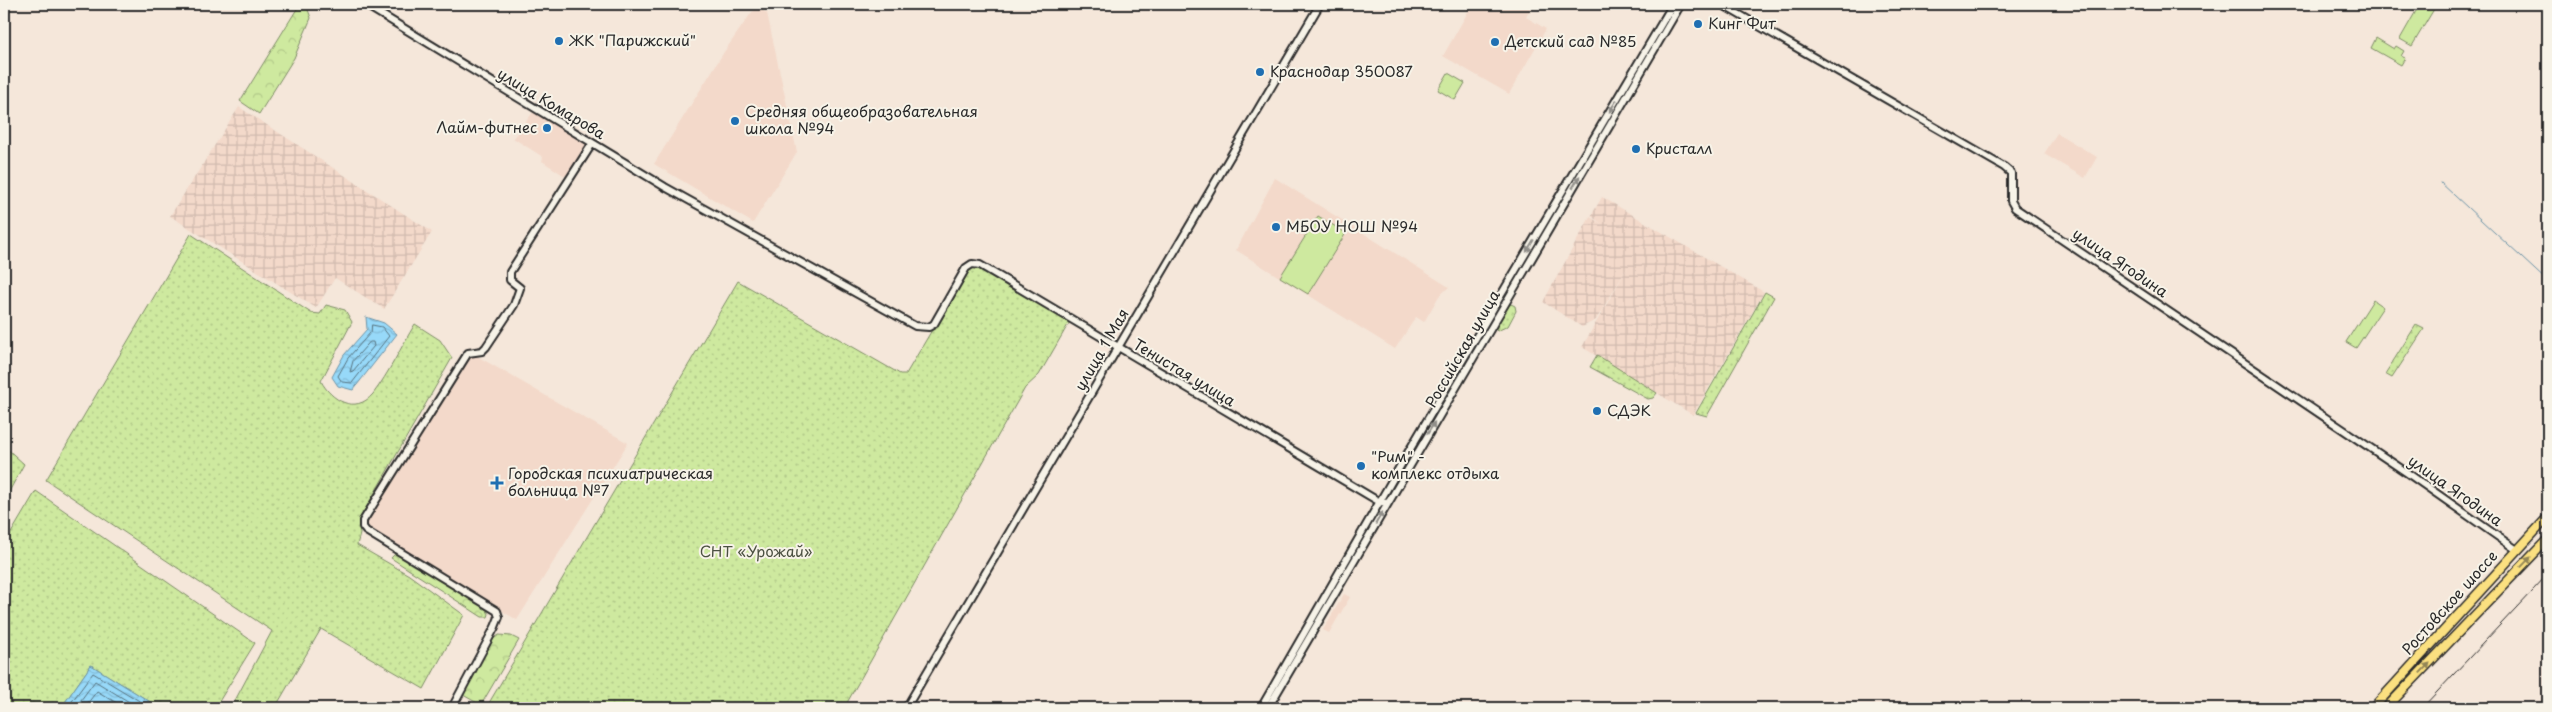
<svg xmlns="http://www.w3.org/2000/svg" width="2552" height="712" font-family="'Playpen Sans',sans-serif">
	<style>
		.built { fill: #f3d9ca }
		.industrial { fill: url(#industrial-grid) }
		.grass { fill: url(#grass-dots); stroke: #7c8a65 }
		.forest { fill: url(#forest-crowns); stroke: #7c8a65 }
		.park { fill: #cee99f; stroke: #7c8a65 }
		.water { fill: url(#water-waves); stroke: #6c93a7 }
		.lines { fill: none; stroke-linecap: round; stroke-linejoin: round }
		.shore { stroke: #56717d; stroke-width: 1 }
		.stream { stroke: #6c93a7; stroke-width: 1 }
		.secondary-casing { stroke: #2b2b2b; stroke-width: 10 }
		.highway-casing { stroke: #2b2b2b; stroke-width: 11 }
		.secondary { stroke: #f7f3e8; stroke-width: 6 }
		.highway { stroke: #fbe080; stroke-width: 8 }
		.rail { stroke: #2b2b2b; stroke-width: 1 }
		.oneway { fill: #918f8a }
		.oneway2 { fill: #938656 }
		.poi-dot { fill: #1f6fb2; stroke: #f7f3e8; stroke-width: 2 }
		.labels { text-anchor: middle; stroke-width: 4; stroke-linejoin: round; paint-order: stroke }
		.poi-label { font-size: 15px; fill: #2b2b2b; stroke: #f7f3e8; text-anchor: start }
		.street-label { font-size: 15px; fill: #2b2b2b; stroke: #f7f3e8 }
		.park-label { font-size: 15px; fill: #4c5142; stroke: #f7f3e8 }
	</style>
	<defs>
		<pattern id="industrial-grid" width="8" height="8" patternUnits="userSpaceOnUse" patternTransform="scale(1.25)"><rect width="8" height="8" fill="#f3d9ca"/><path d="M0 4h8M4 0v8" fill="none" stroke="#d0baae"/></pattern>
		<pattern id="grass-dots" width="8" height="8" patternUnits="userSpaceOnUse" patternTransform="scale(1.25)"><rect width="8" height="8" fill="#cee99f"/><path d="M2 2h.1M6 6h.1" fill="none" stroke="#b1c889" stroke-width="1.8" stroke-linecap="round"/></pattern>
		<pattern id="forest-crowns" width="20" height="18" patternUnits="userSpaceOnUse" patternTransform="scale(1.25)"><rect width="20" height="18" fill="#cee99f"/><path d="M2 6a3 3 0 1 1 6 0M12 15a3 3 0 1 1 6 0" fill="none" stroke="#b1c889"/></pattern>
		<pattern id="water-waves" width="16" height="10" patternUnits="userSpaceOnUse" patternTransform="scale(1.25)"><rect width="16" height="10" fill="#97d9f9"/><path d="M0 5q4-4 8 0t8 0" fill="none" stroke="#82bad6"/></pattern>
	</defs>
	<rect width="100%" height="100%" fill="#f5e7da"/>
	<filter id="ink" filterUnits="userSpaceOnUse"><feTurbulence type="fractalNoise" baseFrequency=".02" numOctaves="2"/><feDisplacementMap in="SourceGraphic" scale="10" xChannelSelector="R" yChannelSelector="G"/><feConvolveMatrix kernelMatrix="1 2 1 2 8 2 1 2 1" color-interpolation-filters="sRGB"/></filter>
	<g filter="url(#ink)">
		<path class="built" d="M 1470,4 L 1534,4 L 1526,17 L 1546,29 L 1509,94 L 1443,56 L 1469,10 Z
			M 758,8 L 767,13 L 797,152 L 753,223 L 654,164 L 724,52 L 752,12 Z
			M 534,111 L 590,145 L 568,178 L 542,161 L 543,157 L 513,138 Z
			M 2057,133 L 2097,157 L 2085,178 L 2044,154 Z
			M 1275,178 L 1449,287 L 1439,296 L 1424,322 L 1416,317 L 1395,349 L 1236,250 Z
			M 475,355 L 628,443 L 517,620 L 367,528 L 366,524 L 466,358 Z
			M 1344,594 L 1350,597 L 1329,633 L 1323,630 Z"/>
		<path class="industrial" d="M 239,107 L 432,232 L 384,309 L 335,278 L 316,308 L 170,216 Z
			M 1602,197 L 1764,292 L 1693,415 L 1582,347 L 1629,265 L 1596,320 L 1582,327 L 1543,302 L 1590,217 L 1602,224 L 1591,216 Z"/>
		<path class="grass" d="M 191,234 L 311,313 L 320,314 L 326,305 L 345,310 L 352,322 L 321,381 C 331,400 355,415 373,394 C 389,373 401,347 415,324 L 440,340 L 452,358 L 359,520 L 360,534 L 357,545 L 409,575 L 464,615 L 424,689 L 321,629 L 275,708 L 231,708 L 272,631 L 46,480 Z
			M 977,266 L 1067,318 L 1069,323 L 1039,375 L 1025,388 L 844,708 L 486,708 L 738,281 L 900,374 L 906,374 L 968,269 Z
			M 1765,292 L 1774,297 L 1707,416 L 1696,413 Z
			M 1511,304 L 1515,306 L 1516,311 L 1508,326 L 1497,331 L 1495,329 L 1508,306 Z
			M 2416,325 L 2424,329 L 2392,378 L 2385,374 Z
			M 1597,355 L 1657,393 L 1653,398 L 1648,399 L 1590,367 Z
			M 4,446 L 24,464 L 4,501 Z
			M 36,491 L 255,643 L 215,708 L 160,708 L 91,665 L 61,708 L 4,708 L 4,545 Z"/>
		<path class="forest" d="M 300,4 L 307,7 L 311,18 L 294,58 L 259,114 L 240,101 Z
			M 396,553 L 485,607 L 489,614 L 488,617 L 482,617 L 391,558 Z
			M 499,635 L 511,636 L 519,640 L 481,705 L 463,695 L 492,640 Z"/>
		<path class="park" d="M 2420,4 L 2437,4 L 2412,46 L 2400,39 Z
			M 2376,38 L 2394,49 L 2396,46 L 2404,51 L 2401,56 L 2405,58 L 2401,65 L 2371,48 Z
			M 1448,73 L 1465,83 L 1455,100 L 1438,90 Z
			M 1318,216 L 1346,233 L 1308,294 L 1280,277 Z
			M 2373,300 L 2383,307 L 2356,348 L 2346,342 Z"/>
		<path class="water" d="M 366,317 L 384,323 L 397,334 L 353,390 L 338,386 L 332,377 L 344,355 L 367,329 Z
			M 91,665 L 160,708 L 61,708 Z"/>
		<g class="lines">
			<path class="shore" d="M 372,325 L 382,327 L 389,336 L 352,383 L 342,382 L 338,376 L 348,358 L 371,332 Z
				M 370,342 L 373,342 L 374,346 L 353,371 L 350,372 L 353,361 Z
				M 67,708 L 93,673 L 151,708
				M 75,708 L 95,681 L 139,708
				M 84,708 L 97,691 L 125,708"/>
			<path class="stream" d="M 2441,183 L 2548,282"/>
			<defs>
				<path id="secondary" d="M 364,4 L 665,187 L 915,326 L 929,327 L 934,324 L 966,268 L 972,264 L 980,265 L 1373,498 L 1380,502 L 1388,503
					M 1721,4 L 2004,167 L 2011,173 L 2011,201 L 2015,208 L 2406,472 L 2517,550
					M 452,708 L 495,627 L 499,617 L 497,611 L 366,531 L 363,527 L 363,521 L 468,353 L 482,351 L 486,347 L 514,305 L 520,288 L 510,280 L 510,272 L 592,144
					M 906,708 L 1320,4
					M 1261,708 L 1406,456 L 1673,4
					M 1268,708 L 1681,4"/>
				<path id="highway" d="M 2373,708 L 2548,517
					M 2386,708 L 2548,539"/>
			</defs>
			<use href="#secondary" class="secondary-casing"/>
			<use href="#highway" class="highway-casing"/>
			<use href="#secondary" class="secondary"/>
			<use href="#highway" class="highway"/>
			<path class="rail" d="M 2422,708 L 2548,574"/>
		</g>
		<defs><path id="oneway-solid" d="M-6-.8H1V-3.2L6.5 0L1 3.2V.8H-6Z" transform="scale(1.25)"/></defs>
		<g class="oneway">
			<use href="#oneway-solid" transform="translate(1613 106) rotate(121)"/>
			<use href="#oneway-solid" transform="translate(1576 182) rotate(-59)"/>
			<use href="#oneway-solid" transform="translate(1530 246) rotate(121)"/>
			<use href="#oneway-solid" transform="translate(1431 428) rotate(-59)"/>
			<use href="#oneway-solid" transform="translate(1379 518) rotate(-60)"/>
		</g>
		<g class="oneway2">
			<use href="#oneway-solid" transform="translate(2526 562) rotate(-46)"/>
			<use href="#oneway-solid" transform="translate(2425 668) rotate(-46)"/>
		</g>
	</g>
	<g class="poi-dot">
		<circle cx="1698" cy="24" r="5"/>
		<circle cx="559" cy="41" r="5"/>
		<circle cx="1495" cy="42" r="5"/>
		<circle cx="1260" cy="72" r="5"/>
		<circle cx="735" cy="121" r="5"/>
		<circle cx="547" cy="128" r="5"/>
		<circle cx="1636" cy="149" r="5"/>
		<circle cx="1276" cy="227" r="5"/>
		<circle cx="1597" cy="411" r="5"/>
		<circle cx="1361" cy="466" r="5"/>
		<path d="M494.5 475.5h5v5h5v5h-5v5h-5v-5h-5v-5h5z"/>
	</g>
	<g class="labels">
		<g class="poi-label">
			<text x="1708" y="29">Кинг Фит</text>
			<text x="569" y="46">ЖК "Парижский"</text>
			<text x="1505" y="47">Детский сад №85</text>
			<text x="1270" y="77">Краснодар 350087</text>
			<text x="745" y="117">Средняя общеобразовательная<tspan x="745" dy="17">школа №94</tspan></text>
			<text x="537" y="133" text-anchor="end">Лайм-фитнес</text>
			<text x="1646" y="154">Кристалл</text>
			<text x="1286" y="232">МБОУ НОШ №94</text>
			<text x="1607" y="416">СДЭК</text>
			<text x="1371" y="462">"Рим" -<tspan x="1371" dy="17">комплекс отдыха</tspan></text>
			<text x="508" y="479">Городская психиатрическая<tspan x="508" dy="17">больница №7</tspan></text>
		</g>
		<g class="street-label">
			<text transform="translate(551 104) rotate(31)" y="5">улица Комарова</text>
			<text transform="translate(2120 263) rotate(34)" y="5">улица Ягодина</text>
			<text transform="translate(1463 349) rotate(-60)" y="5">Российская улица</text>
			<text transform="translate(1102 350) rotate(-60)" y="5">улица 1 Мая</text>
			<text transform="translate(1184 373) rotate(31)" y="5">Тенистая улица</text>
			<text transform="translate(2455 491) rotate(35)" y="5">улица Ягодина</text>
			<text transform="translate(2450 603) rotate(-48)" y="5">Ростовское шоссе</text>
		</g>
		<g class="park-label">
			<text x="756" y="557">СНТ «Урожай»</text>
		</g>
	</g>
	<rect width="2552" height="712" fill="none" stroke="#f7f3e8" stroke-width="20"/>
	<rect x="10" y="10" width="2532" height="692" fill="none" stroke="#2b2b2b" stroke-width="2" filter="url(#ink)"/>
</svg>
